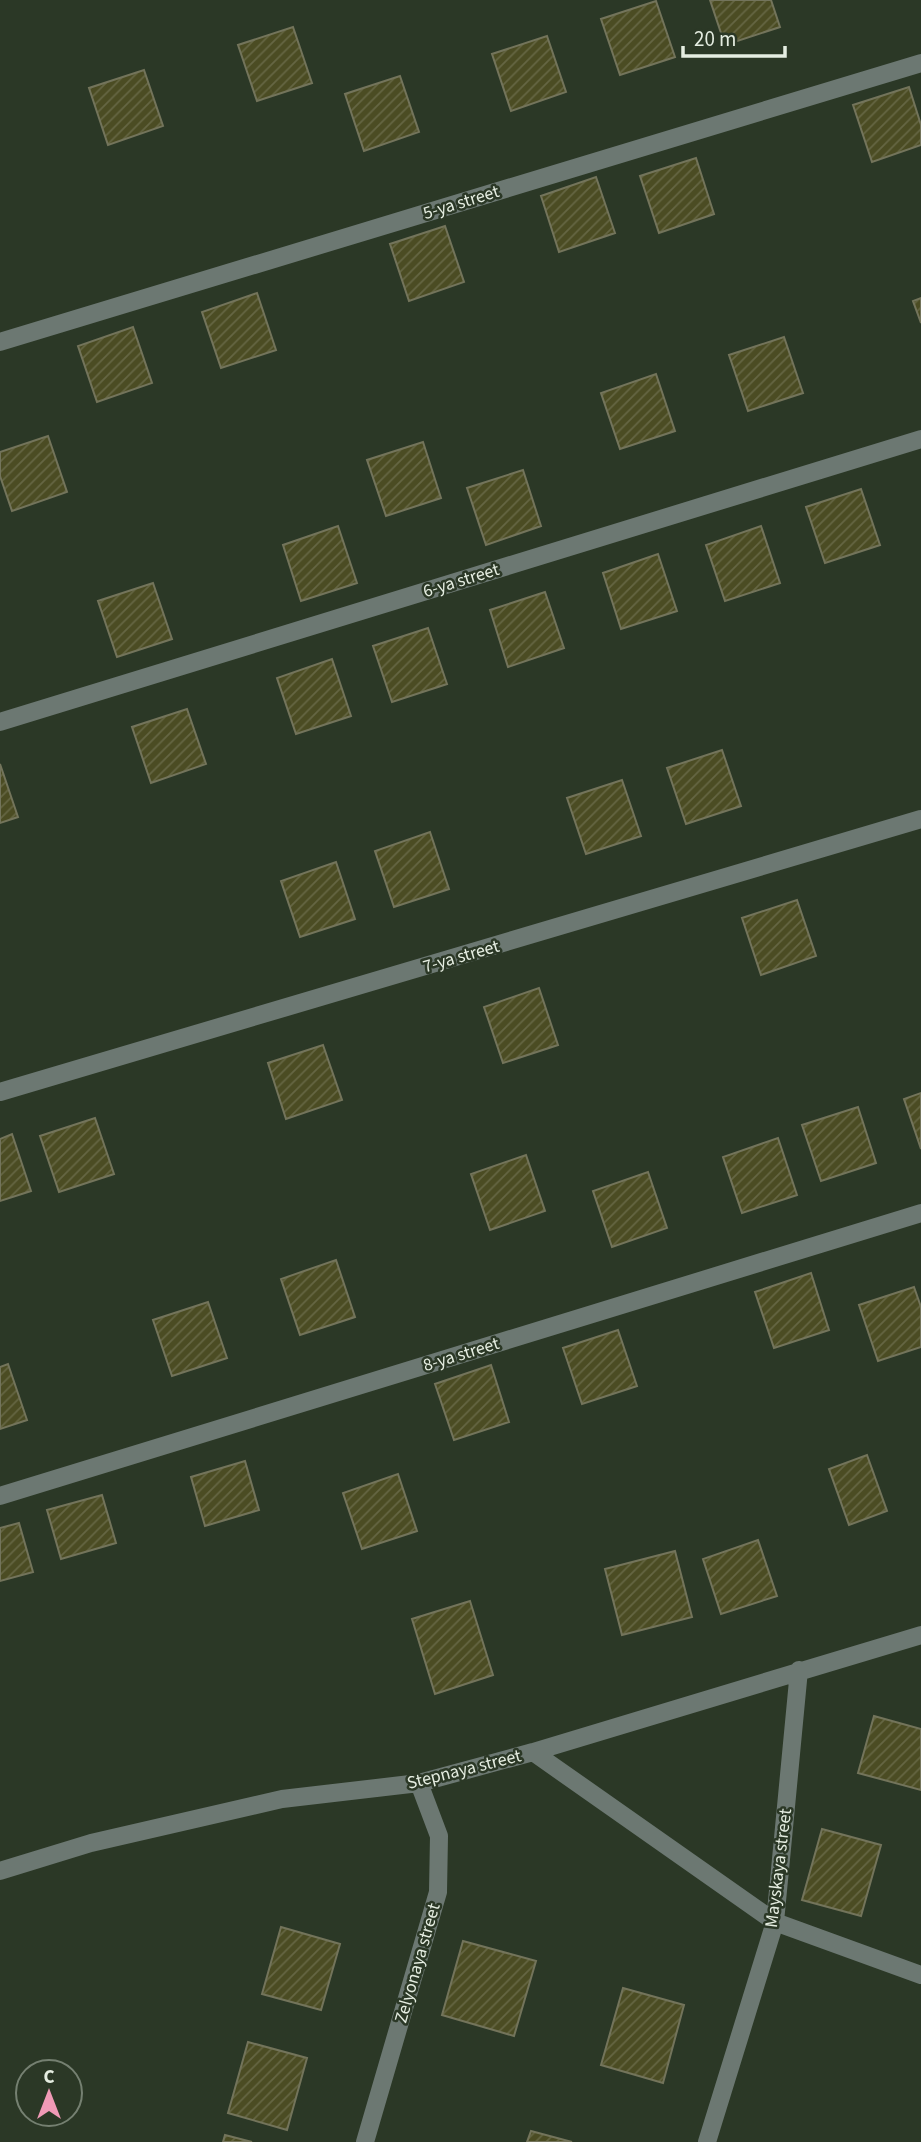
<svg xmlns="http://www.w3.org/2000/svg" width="921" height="2142" font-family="'Source Sans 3',sans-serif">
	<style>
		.building { fill: url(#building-hatch); stroke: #73745b; stroke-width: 2 }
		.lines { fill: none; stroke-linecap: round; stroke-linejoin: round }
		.minor { stroke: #6c7872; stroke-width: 18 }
		.labels { text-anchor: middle; stroke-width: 5; stroke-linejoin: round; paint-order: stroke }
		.street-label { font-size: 18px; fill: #e5ede1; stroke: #2b3826 }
	</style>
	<defs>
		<pattern id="building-hatch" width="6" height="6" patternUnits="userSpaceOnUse" patternTransform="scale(1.75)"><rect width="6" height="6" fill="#4b4c23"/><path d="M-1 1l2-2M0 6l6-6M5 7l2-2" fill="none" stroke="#656643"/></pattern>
	</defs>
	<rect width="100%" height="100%" fill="#2b3826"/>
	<path class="building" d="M 710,0 L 771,0 L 780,27 L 725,45 Z
		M 656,1 L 675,57 L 620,75 L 601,19 Z
		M 293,27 L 312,83 L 257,101 L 238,45 Z
		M 547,36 L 566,92 L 511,111 L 492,54 Z
		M 144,70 L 163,126 L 108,145 L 89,88 Z
		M 400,76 L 419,132 L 364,151 L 345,94 Z
		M 909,87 L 921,125 L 921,145 L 872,162 L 853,105 Z
		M 696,158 L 714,214 L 659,233 L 640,176 Z
		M 596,177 L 615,233 L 559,252 L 541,196 Z
		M 445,226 L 464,282 L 409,301 L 390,244 Z
		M 257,293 L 276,350 L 221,368 L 202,312 Z
		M 921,298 L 921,323 L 913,301 Z
		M 133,327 L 152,383 L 97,402 L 78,346 Z
		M 784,337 L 803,393 L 748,411 L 729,355 Z
		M 656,374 L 675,431 L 620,449 L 601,393 Z
		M 48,436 L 67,492 L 12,511 L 0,476 L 0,452 Z
		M 423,442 L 441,498 L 386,516 L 367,460 Z
		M 523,470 L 541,526 L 486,545 L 467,488 Z
		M 861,489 L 880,545 L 825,563 L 806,507 Z
		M 338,526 L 357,583 L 301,601 L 283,545 Z
		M 761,526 L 780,583 L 725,601 L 706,545 Z
		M 658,554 L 677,611 L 621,629 L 603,573 Z
		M 153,583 L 172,639 L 117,657 L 98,601 Z
		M 545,592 L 564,648 L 508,667 L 490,610 Z
		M 428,628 L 447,684 L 392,702 L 373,646 Z
		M 332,659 L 351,716 L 296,734 L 277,678 Z
		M 187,709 L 206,764 L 151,783 L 132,727 Z
		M 722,750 L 741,806 L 686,824 L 667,768 Z
		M 0,764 L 18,817 L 0,823 Z
		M 622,780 L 641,836 L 586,854 L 567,798 Z
		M 430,832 L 449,889 L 394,907 L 375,851 Z
		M 336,862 L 355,919 L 300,937 L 281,881 Z
		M 797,900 L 816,956 L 761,975 L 742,918 Z
		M 539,988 L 558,1045 L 503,1063 L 484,1007 Z
		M 323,1045 L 342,1100 L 286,1119 L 268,1063 Z
		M 921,1093 L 921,1149 L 904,1099 Z
		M 858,1107 L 876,1163 L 821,1181 L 802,1125 Z
		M 95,1118 L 114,1174 L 59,1192 L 40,1136 Z
		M 12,1134 L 31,1191 L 0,1201 L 0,1139 Z
		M 778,1138 L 797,1195 L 742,1213 L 723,1157 Z
		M 526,1155 L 545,1211 L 490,1230 L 471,1174 Z
		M 648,1172 L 667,1228 L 612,1247 L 593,1191 Z
		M 336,1260 L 355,1317 L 300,1335 L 281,1279 Z
		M 811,1273 L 829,1330 L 774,1348 L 755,1292 Z
		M 914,1287 L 921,1307 L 921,1347 L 878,1361 L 859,1305 Z
		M 208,1302 L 227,1358 L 172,1376 L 153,1320 Z
		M 618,1330 L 637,1386 L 582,1404 L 563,1348 Z
		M 8,1364 L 27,1420 L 0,1429 L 0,1367 Z
		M 491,1365 L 509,1422 L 454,1440 L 435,1384 Z
		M 867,1455 L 887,1511 L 849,1525 L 829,1469 Z
		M 245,1461 L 259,1510 L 205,1526 L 191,1477 Z
		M 398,1474 L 417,1531 L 362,1549 L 343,1493 Z
		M 102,1495 L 116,1543 L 61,1559 L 47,1510 Z
		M 19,1523 L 33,1572 L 0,1581 L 0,1528 Z
		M 758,1540 L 777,1596 L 721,1614 L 703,1559 Z
		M 675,1551 L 692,1617 L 622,1635 L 605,1569 Z
		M 470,1601 L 493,1675 L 435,1694 L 412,1619 Z
		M 874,1716 L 921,1729 L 921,1790 L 858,1773 Z
		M 822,1829 L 881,1845 L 861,1916 L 802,1900 Z
		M 281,1927 L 340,1944 L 321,2010 L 262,1994 Z
		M 463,1941 L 536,1961 L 514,2036 L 442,2015 Z
		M 623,1988 L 684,2005 L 663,2083 L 601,2065 Z
		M 248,2042 L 307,2058 L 287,2130 L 228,2113 Z
		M 531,2131 L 572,2142 L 527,2142 Z
		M 225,2135 L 252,2142 L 223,2142 Z"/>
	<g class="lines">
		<path class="minor" d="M 0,342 L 921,63
			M 0,722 L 921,439
			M 0,1092 L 921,819
			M 0,1496 L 921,1213
			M 533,1752 L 775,1922 L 921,1975
			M 0,1871 L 91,1843 L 282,1799 L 419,1783 L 533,1752 L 921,1635
			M 365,2142 L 438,1892 L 439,1836 L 419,1783
			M 707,2142 L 775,1922 L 799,1670"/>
	</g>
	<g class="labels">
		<g class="street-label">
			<text transform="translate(461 202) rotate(-17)" y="6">5-ya street</text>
			<text transform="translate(461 580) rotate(-17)" y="6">6-ya street</text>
			<text transform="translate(461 956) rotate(-16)" y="6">7-ya street</text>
			<text transform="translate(461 1354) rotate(-17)" y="6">8-ya street</text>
			<text transform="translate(464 1769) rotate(-14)" y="6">Stepnaya street</text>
			<text transform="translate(778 1868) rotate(-83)" y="6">Mayskaya street</text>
			<text transform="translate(417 1963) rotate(-74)" y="6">Zelyonaya street</text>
		</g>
	</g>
	<g transform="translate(49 2093)"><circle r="33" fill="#2b3826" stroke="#758071" stroke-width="2"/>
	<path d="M0-5L12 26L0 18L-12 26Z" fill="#f09ab6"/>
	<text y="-10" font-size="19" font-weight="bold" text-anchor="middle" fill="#e5ede1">С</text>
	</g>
	<path d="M683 46v10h102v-10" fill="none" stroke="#e5ede1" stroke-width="3.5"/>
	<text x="694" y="46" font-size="21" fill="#e5ede1" stroke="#2b3826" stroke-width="5" paint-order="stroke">20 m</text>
</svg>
